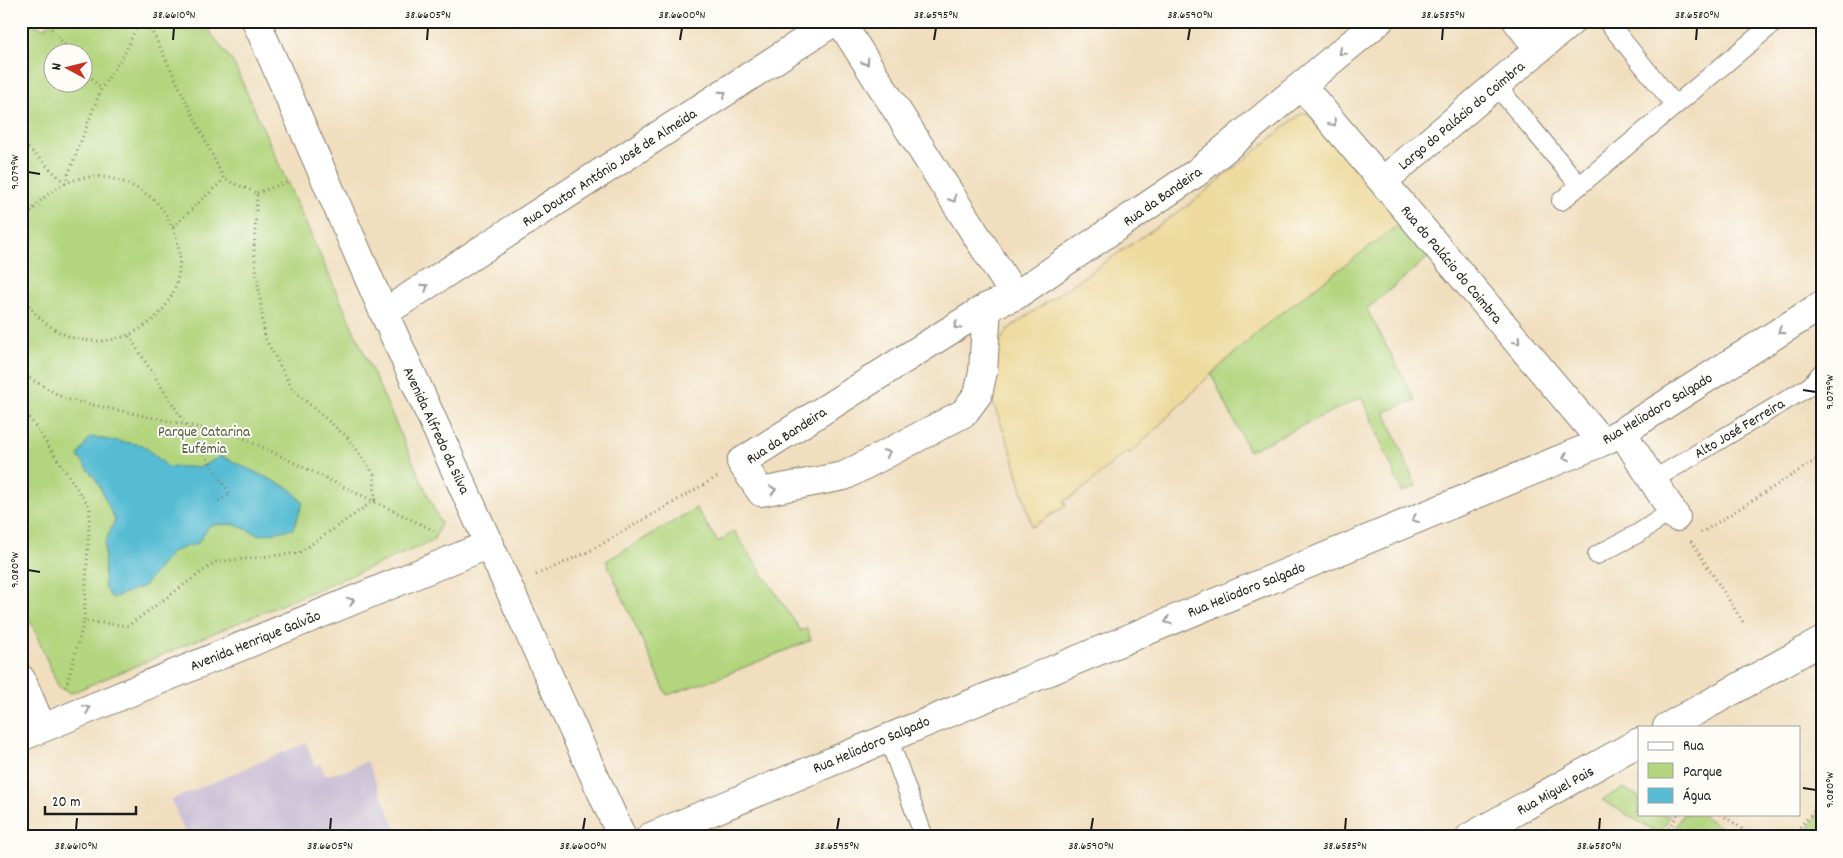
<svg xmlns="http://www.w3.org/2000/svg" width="1843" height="858" font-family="Dekko,sans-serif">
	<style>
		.industrial { fill: #cbbfd5 }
		.green { fill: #b2d57e; stroke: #67784d; fill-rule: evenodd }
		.sand { fill: #eeda9e; stroke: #857b5d }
		.water { fill: #55bcd3; stroke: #386c78 }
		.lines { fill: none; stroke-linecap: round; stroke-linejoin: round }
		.service-casing { stroke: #867d6d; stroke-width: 20 }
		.minor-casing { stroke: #867d6d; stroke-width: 30 }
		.tertiary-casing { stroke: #867d6d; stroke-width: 30 }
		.path { stroke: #867d6d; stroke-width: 3; stroke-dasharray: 1 4; stroke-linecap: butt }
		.service { stroke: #fff; stroke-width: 18 }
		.minor { stroke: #fff; stroke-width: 28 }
		.tertiary { stroke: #fff; stroke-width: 28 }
		.oneway { stroke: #999 }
		.ticks { fill: none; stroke: #1c1c1c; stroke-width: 2 }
		.labels { text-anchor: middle; stroke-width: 4; stroke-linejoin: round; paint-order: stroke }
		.street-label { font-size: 15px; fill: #1c1c1c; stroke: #fdfcf7 }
		.park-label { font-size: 15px; fill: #505d3e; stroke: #fdfcf7 }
		.neatline { fill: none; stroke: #1c1c1c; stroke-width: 2 }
		.ticks-label { font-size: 12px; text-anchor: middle; fill: #1c1c1c }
	</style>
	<rect width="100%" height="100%" fill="#fdfcf7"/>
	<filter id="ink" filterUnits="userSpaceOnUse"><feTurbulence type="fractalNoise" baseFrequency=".02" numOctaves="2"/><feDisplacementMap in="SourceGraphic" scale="10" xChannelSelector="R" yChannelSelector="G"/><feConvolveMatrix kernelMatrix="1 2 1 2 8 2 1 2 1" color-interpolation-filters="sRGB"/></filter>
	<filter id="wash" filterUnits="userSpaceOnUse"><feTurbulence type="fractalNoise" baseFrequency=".0096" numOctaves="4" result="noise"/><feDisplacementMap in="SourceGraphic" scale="20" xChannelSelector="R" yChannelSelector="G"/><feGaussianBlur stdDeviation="1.12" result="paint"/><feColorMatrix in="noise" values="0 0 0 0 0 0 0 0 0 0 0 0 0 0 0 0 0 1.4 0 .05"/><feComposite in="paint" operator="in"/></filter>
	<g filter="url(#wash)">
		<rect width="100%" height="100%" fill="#f0debe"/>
		<path class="industrial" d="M 306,743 L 315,766 L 321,764 L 325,775 L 343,772 L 367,761 L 399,837 L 187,837 L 171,800 Z"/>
		<path class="green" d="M 54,21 L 205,21 L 210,32 L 234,64 L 441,524 L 433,541 L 71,693 L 59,688 L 21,599 L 21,26 L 29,23 L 43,28 ZM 52,52 L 82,52 L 82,82 L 52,82 Z
			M 1402,222 L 1430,256 L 1367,309 L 1415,400 L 1385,412 L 1416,486 L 1402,492 L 1362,397 L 1249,451 L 1211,374 L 1267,324 Z
			M 696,508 L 718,542 L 734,531 L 801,631 L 807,628 L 811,640 L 723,676 L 667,695 L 606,561 Z
			M 1624,788 L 1639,797 L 1639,814 L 1670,816 L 1660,834 L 1602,800 Z
			M 1819,811 L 1822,812 L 1822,837 L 1804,837 Z
			M 1683,814 L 1701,814 L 1735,837 L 1670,837 Z"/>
		<path class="sand" d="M 1302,113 L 1307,113 L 1402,222 L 1267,324 L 1211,374 L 1130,454 L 1128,451 C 1105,466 1089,489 1064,501 L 1066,506 L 1032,527 L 1012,454 L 992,400 L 991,387 L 997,346 L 1008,329 L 1191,203 Z"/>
		<path class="water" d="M 90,437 L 143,445 L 168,467 L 201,467 L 221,456 L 291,489 L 303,503 L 293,529 L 260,535 L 233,524 L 210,525 L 198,543 L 172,552 L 144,586 L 112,598 L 104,587 L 105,543 L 115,520 L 97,481 L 78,456 Z"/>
	</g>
	<g filter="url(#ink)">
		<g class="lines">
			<defs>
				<path id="service" d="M 1607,21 L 1675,105
					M 1496,85 L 1579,185
					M 1561,201 L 1776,21
					M 1653,480 L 1810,386 L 1822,372
					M 1597,555 L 1637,534 L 1672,511
					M 888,737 L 924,837"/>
				<path id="minor" d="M 840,21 L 1015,296
					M 1517,21 L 1539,49
					M 1302,86 L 1602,442
					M 1383,181 L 1572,21
					M 987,307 L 983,372 L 978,394 L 964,413 L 844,476 L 761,492 L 741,462 L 987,307 L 1015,296 L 1196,173 L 1379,21
					M 384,313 L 835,21
					M 1622,432 L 1676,517
					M 21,679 L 42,728
					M 21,737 L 490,544
					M 650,837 L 1602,442 L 1622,432 L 1822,305"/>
				<path id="tertiary" d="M 256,21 L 384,313 L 622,837
					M 1667,727 L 1822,641
					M 1470,837 L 1639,742"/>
			</defs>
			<use href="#service" class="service-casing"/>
			<use href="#minor" class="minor-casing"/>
			<use href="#tertiary" class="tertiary-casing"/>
			<path class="path" d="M 144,21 L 155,37 L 224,179 L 257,193 L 254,252 L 265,338 L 293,390 L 347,437 L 374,474 L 375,500
				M 48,25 L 71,52
				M 82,67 L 101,89
				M 21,141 L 65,183 L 101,89 L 125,53 L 139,21
				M 257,193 L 287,182
				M 173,227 L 224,179
				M 21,230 C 33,202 58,180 90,177 C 113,175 135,185 153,199 C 165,210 173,225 177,241 C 197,323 93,376 36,314 C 30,308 26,299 21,292
				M 129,336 L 230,494 L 216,503
				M 21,373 L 65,399 L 239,436 L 437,532
				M 21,405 L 90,508 L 84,621 L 128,626 L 215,562 L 299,553 L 375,500
				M 1701,533 L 1822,456
				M 1691,541 L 1745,625
				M 536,575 L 588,552 L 717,477
				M 66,687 L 84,621
				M 1721,814 L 1754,837
				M 1664,837 L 1678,814
				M 1773,837 L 1784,831 L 1796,831 L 1822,802"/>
			<use href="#service" class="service"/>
			<use href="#minor" class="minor"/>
			<use href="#tertiary" class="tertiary"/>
		</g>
		<defs><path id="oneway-chevron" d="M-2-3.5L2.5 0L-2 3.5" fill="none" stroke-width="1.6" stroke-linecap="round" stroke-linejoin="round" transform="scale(1.25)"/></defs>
		<g class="oneway">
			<use href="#oneway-chevron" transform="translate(1342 52) rotate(140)"/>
			<use href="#oneway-chevron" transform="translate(866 62) rotate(57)"/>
			<use href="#oneway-chevron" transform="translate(723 94) rotate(-33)"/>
			<use href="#oneway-chevron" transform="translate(1333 123) rotate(49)"/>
			<use href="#oneway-chevron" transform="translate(953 199) rotate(57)"/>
			<use href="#oneway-chevron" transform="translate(425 287) rotate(-33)"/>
			<use href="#oneway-chevron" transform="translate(957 326) rotate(148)"/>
			<use href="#oneway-chevron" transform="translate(1781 331) rotate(147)"/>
			<use href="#oneway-chevron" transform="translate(1517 341) rotate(50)"/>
			<use href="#oneway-chevron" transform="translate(887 453) rotate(-27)"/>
			<use href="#oneway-chevron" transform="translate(1566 457) rotate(158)"/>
			<use href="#oneway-chevron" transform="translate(773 490) rotate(-11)"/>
			<use href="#oneway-chevron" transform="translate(1415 519) rotate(158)"/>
			<use href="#oneway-chevron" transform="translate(351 601) rotate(-22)"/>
			<use href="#oneway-chevron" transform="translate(1168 621) rotate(158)"/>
			<use href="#oneway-chevron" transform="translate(87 709) rotate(-22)"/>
		</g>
	</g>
	<path class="ticks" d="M 173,40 L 174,28M 427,40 L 428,28M 680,40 L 682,28M 934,40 L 936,28M 1188,40 L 1190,28M 1442,40 L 1443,28M 1696,40 L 1697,28M 28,172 L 40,174M 1803,390 L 1816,392M 28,570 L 40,572M 1803,788 L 1816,790M 76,830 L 77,818M 330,830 L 331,818M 583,830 L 585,818M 837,830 L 839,818M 1091,830 L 1093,818M 1345,830 L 1346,818M 1599,830 L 1600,818"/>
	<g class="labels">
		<g class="street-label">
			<text transform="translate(1461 115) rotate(-40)" y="5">Largo do Palácio do Coimbra</text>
			<text transform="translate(609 167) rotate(-33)" y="5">Rua Doutor António José de Almeida</text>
			<text transform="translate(1162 196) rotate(-35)" y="5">Rua da Bandeira</text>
			<text transform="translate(1452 264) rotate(50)" y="5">Rua do Palácio do Coimbra</text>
			<text transform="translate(1657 408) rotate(-31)" y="5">Rua Heliodoro Salgado</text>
			<text transform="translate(1739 428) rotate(-31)" y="5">Alto José Ferreira</text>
			<text transform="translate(437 430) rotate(65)" y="5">Avenida Alfredo da Silva</text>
			<text transform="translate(786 435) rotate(-33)" y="5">Rua da Bandeira</text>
			<text transform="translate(1246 589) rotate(-22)" y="5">Rua Heliodoro Salgado</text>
			<text transform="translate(255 640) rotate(-22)" y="5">Avenida Henrique Galvão</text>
			<text transform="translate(871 744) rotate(-23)" y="5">Rua Heliodoro Salgado</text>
			<text transform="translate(1555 790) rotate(-29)" y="5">Rua Miguel Pais</text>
		</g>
		<g class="park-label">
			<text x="204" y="436">Parque Catarina<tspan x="204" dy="17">Eufémia</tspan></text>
		</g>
	</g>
	<rect width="1843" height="858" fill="none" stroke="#fdfcf7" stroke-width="55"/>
	<rect x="1638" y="726" width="162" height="90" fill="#fdfcf7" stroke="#a3a29f"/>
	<rect x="1648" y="742" width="25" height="8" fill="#ffffff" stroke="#a3a29f"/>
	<text x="1683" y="750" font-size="15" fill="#1c1c1c">Rua</text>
	<rect x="1648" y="763" width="25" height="15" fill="#b2d57e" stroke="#a3a29f"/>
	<text x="1683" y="776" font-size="15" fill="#1c1c1c">Parque</text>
	<rect x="1648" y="788" width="25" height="15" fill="#55bcd3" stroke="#a3a29f"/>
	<text x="1683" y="800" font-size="15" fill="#1c1c1c">Água</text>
	<g transform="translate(68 68) rotate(277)"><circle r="24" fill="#fdfcf7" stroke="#a3a29f"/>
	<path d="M0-4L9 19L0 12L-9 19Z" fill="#c8321e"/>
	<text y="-8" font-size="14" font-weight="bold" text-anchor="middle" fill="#1c1c1c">N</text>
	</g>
	<path d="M45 806v8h91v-8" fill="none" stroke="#1c1c1c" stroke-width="2.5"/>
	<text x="52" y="806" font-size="15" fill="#1c1c1c" stroke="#fdfcf7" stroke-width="4" paint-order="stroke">20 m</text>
	<rect x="28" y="28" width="1788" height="802" class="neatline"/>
	<g class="ticks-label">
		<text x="174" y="18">38.6610°N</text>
		<text x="428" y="18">38.6605°N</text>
		<text x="682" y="18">38.6600°N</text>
		<text x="936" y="18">38.6595°N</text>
		<text x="1190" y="18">38.6590°N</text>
		<text x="1443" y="18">38.6585°N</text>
		<text x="1697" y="18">38.6580°N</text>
		<text transform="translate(14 172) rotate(-90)" y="4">9.079°W</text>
		<text transform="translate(1829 392) rotate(-90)" y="4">9.079°W</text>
		<text transform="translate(14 570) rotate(-90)" y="4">9.080°W</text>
		<text transform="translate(1829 790) rotate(-90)" y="4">9.080°W</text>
		<text x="76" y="849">38.6610°N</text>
		<text x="330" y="849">38.6605°N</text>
		<text x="583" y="849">38.6600°N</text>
		<text x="837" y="849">38.6595°N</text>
		<text x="1091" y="849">38.6590°N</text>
		<text x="1345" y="849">38.6585°N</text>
		<text x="1599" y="849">38.6580°N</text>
	</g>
</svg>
